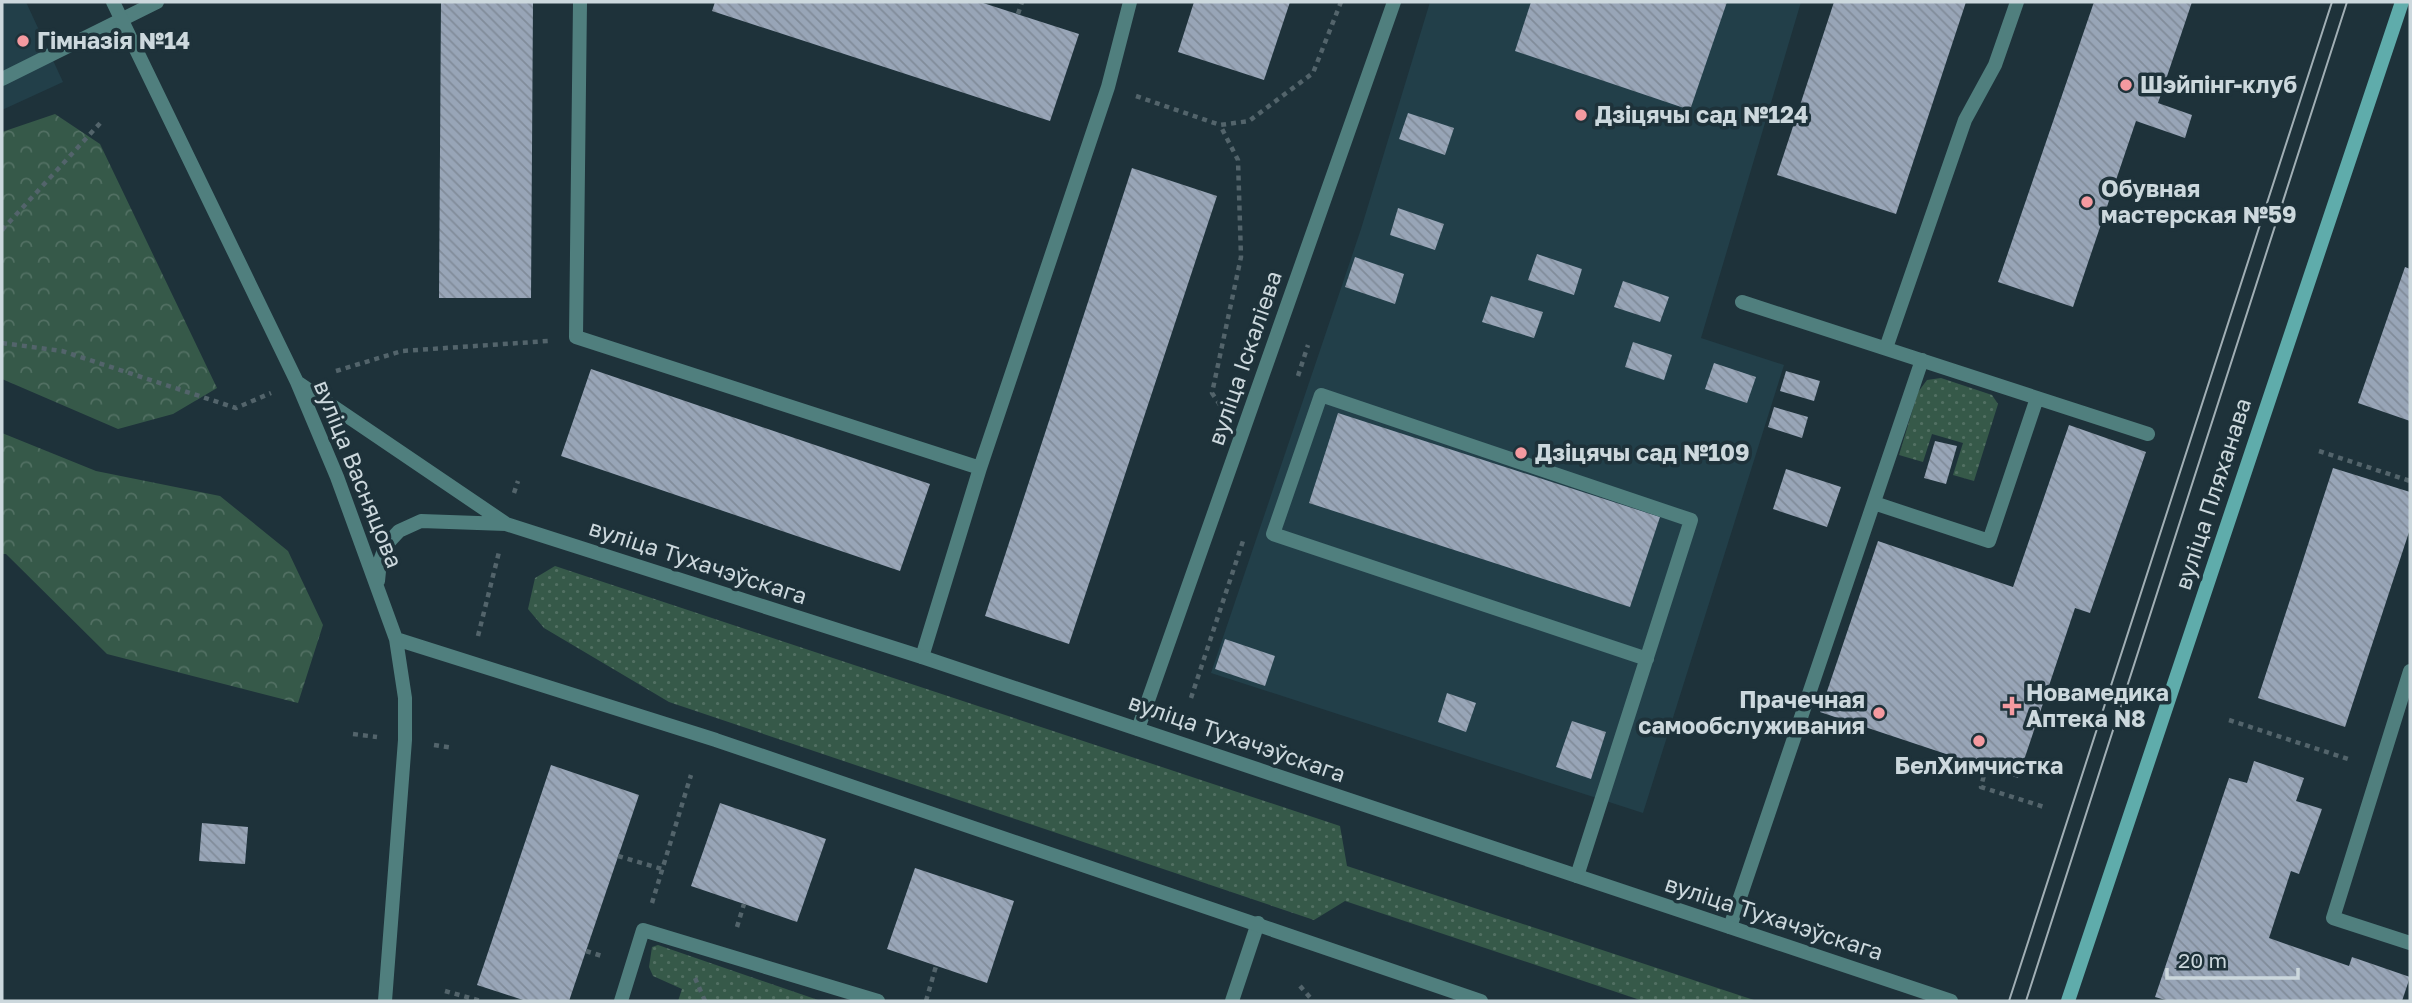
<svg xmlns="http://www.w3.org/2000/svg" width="2412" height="1003" font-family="'Golos Text',sans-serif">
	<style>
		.built { fill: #223f49 }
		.green { fill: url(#green-dots) }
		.forest { fill: url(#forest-crowns) }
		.building { fill: url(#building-back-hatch) }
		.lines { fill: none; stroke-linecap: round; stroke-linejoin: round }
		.path { stroke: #53646b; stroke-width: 4.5; stroke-dasharray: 5 5; stroke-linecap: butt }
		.service { stroke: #507f7e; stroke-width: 14 }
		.minor { stroke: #507f7e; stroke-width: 14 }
		.tertiary { stroke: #507f7e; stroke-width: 14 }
		.secondary { stroke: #5facab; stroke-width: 14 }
		.tram { stroke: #a1afb5; stroke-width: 2 }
		.poi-dot { fill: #f49aa0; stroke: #1e323a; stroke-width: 2.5 }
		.labels { text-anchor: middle; stroke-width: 7; stroke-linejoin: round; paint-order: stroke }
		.poi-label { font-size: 23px; font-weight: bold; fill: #ccd8dd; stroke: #1e323a; text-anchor: start }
		.street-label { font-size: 23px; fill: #ccd8dd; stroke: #1e323a }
	</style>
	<defs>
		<pattern id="green-dots" width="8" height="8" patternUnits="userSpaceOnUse" patternTransform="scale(1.75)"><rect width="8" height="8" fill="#365949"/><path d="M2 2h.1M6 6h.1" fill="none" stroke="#527063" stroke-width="1.8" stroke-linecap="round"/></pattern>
		<pattern id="forest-crowns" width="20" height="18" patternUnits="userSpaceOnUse" patternTransform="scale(1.75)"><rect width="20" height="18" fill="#365949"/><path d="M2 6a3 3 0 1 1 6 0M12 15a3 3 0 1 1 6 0" fill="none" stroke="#527063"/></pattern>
		<pattern id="building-back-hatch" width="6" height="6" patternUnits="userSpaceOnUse" patternTransform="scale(1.75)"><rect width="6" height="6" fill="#98a5b7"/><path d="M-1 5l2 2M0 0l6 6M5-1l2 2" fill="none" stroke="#818c9a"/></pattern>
	</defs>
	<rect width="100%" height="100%" fill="#1e323a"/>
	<path class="built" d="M 2,2 L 26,2 L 63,82 L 2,110 Z
		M 1430,2 L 1801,2 L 1701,338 L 1784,365 L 1643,813 L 1211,673 L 1361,229 Z"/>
	<path class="green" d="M 1941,378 L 1992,395 L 1998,404 L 1974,481 L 1953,475 L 1963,443 L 1932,434 L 1923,462 L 1899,455 L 1918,392 L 1927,380 Z
		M 555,566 L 1340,826 L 1347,866 L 1757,1001 L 1643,1001 L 1345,901 L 1314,920 L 669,702 L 544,628 L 528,609 L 535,578 Z
		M 658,945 L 821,1001 L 678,1001 L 682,989 L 653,976 L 649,967 L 652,947 Z"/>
	<path class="forest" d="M 55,114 L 100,144 L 217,388 L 173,414 L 118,429 L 2,379 L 2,132 Z
		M 2,433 L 96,471 L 220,496 L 288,551 L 323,625 L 298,703 L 107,654 L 6,554 L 2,554 Z"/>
	<path class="building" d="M 441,2 L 533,2 L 531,298 L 439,298 Z
		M 715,2 L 980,2 L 1079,34 L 1050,121 L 712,11 Z
		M 1194,2 L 1290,2 L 1264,80 L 1178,52 Z
		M 1531,2 L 1727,2 L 1690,110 L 1515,51 Z
		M 1834,2 L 1966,2 L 1896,214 L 1777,175 Z
		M 2094,2 L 2192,2 L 2158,103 L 2192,115 L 2185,138 L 2136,121 L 2073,307 L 1998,282 Z
		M 1408,113 L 1454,128 L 1445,155 L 1399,139 Z
		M 1132,168 L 1217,196 L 1069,644 L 985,616 Z
		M 1398,208 L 1444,224 L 1435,250 L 1390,235 Z
		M 1537,254 L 1582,269 L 1574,295 L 1528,280 Z
		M 1355,257 L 1404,274 L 1395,304 L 1345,287 Z
		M 2405,267 L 2410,269 L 2410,421 L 2358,403 Z
		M 1623,281 L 1669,297 L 1660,322 L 1614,307 Z
		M 1491,296 L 1543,312 L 1534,338 L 1482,322 Z
		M 1633,342 L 1672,355 L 1664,380 L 1625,367 Z
		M 1714,363 L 1756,377 L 1747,403 L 1705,389 Z
		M 591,369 L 930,484 L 900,571 L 561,456 Z
		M 1786,371 L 1820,381 L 1814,401 L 1780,391 Z
		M 1774,407 L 1808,417 L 1802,438 L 1768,427 Z
		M 1338,413 L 1660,517 L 1630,607 L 1309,503 Z
		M 2069,425 L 2146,452 L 2090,613 L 2075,608 L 2018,778 L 1820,712 L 1878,541 L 2013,587 Z
		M 1935,441 L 1957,446 L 1946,484 L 1924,478 Z
		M 2333,468 L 2410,492 L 2410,529 L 2345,727 L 2258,698 Z
		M 1786,469 L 1841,487 L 1827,527 L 1773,509 Z
		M 1225,639 L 1275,656 L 1265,686 L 1215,669 Z
		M 1447,693 L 1476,703 L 1466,732 L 1438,722 Z
		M 1572,721 L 1606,732 L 1591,779 L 1556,767 Z
		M 2254,761 L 2304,778 L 2296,801 L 2322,809 L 2299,874 L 2291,871 L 2269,938 L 2349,966 L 2352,957 L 2410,977 L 2402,1001 L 2169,1001 L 2155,997 L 2229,778 L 2247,783 Z
		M 551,765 L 639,795 L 569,1001 L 526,1001 L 477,985 Z
		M 720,803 L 826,839 L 797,922 L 691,886 Z
		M 202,823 L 248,827 L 245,864 L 199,861 Z
		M 915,868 L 1014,901 L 987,983 L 887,949 Z"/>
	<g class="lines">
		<path class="path" d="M 1018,14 L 1022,2
			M 1136,96 L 1220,125 L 1249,121 L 1313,73 L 1341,2
			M 2,230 L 103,120
			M 2,343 L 62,351 L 236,408 L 271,393
			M 336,371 L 402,351 L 548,341
			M 1298,376 L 1308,345
			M 1220,405 L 1212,393 L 1241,257 L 1238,160 L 1220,125
			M 2319,451 L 2410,481
			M 514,493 L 518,481
			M 478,636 L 499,552
			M 1191,698 L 1243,541
			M 2229,720 L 2351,760
			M 353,734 L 377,737
			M 434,745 L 453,748
			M 1986,767 L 1981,787 L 2044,807
			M 618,856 L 662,869
			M 652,903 L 691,775
			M 737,927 L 744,904
			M 586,951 L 605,957
			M 695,978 L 705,1001
			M 1300,986 L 1313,1001
			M 445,991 L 481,1001
			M 926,1001 L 936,966"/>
		<path class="service" d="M 580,2 L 576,337 L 980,468
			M 2,79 L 157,2
			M 1742,302 L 2148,434
			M 1886,348 L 1965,120 L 1995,65 L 2017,2
			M 1874,503 L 1989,541 L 2037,398
			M 922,657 L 980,468 L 1108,87 L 1130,2
			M 2410,671 L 2333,918 L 2410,943
			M 1577,876 L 1691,520 L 1321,395 L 1273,534 L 1647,659
			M 1730,927 L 1922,360
			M 621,1001 L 643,930 L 878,1001
			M 1232,1001 L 1258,923"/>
		<path class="minor" d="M 1138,729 L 1394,2"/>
		<path class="tertiary" d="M 113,2 L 297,382 L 337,477 L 396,639 L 405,698 L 405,740 L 385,1001
			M 297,382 L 505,523
			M 378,581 L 380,561 L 386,545 L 399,531 L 421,521 L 506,524 L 922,657 L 1951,1001
			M 396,639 L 716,740 L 1481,1001"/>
		<path class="secondary" d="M 2068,1001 L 2402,2"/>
		<path class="tram" d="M 2009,1001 L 2332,2
			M 2026,1001 L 2347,2"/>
	</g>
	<g class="poi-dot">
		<circle cx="23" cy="41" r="7"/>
		<circle cx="2126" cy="85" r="7"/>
		<circle cx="1581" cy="115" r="7"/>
		<circle cx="2087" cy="202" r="7"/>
		<circle cx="1521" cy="453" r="7"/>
		<path d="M2008.5 695.5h7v7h7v7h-7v7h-7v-7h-7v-7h7z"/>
		<circle cx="1879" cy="713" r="7"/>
		<circle cx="1979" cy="741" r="7"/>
	</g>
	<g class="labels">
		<g class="poi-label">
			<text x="37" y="49">Гімназія №14</text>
			<text x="2140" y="93">Шэйпінг-клуб</text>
			<text x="1595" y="123">Дзіцячы сад №124</text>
			<text x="2101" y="197">Обувная<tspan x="2101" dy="26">мастерская №59</tspan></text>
			<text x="1535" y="461">Дзіцячы сад №109</text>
			<text x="2026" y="701">Новамедика<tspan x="2026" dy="26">Аптека N8</tspan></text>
			<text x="1865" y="708" text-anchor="end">Прачечная<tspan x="1865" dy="26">самообслуживания</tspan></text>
			<text x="1979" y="774" text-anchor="middle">БелХимчистка</text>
		</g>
		<g class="street-label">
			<text transform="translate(1245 358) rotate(-71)" y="8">вуліца Іскаліева</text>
			<text transform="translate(358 474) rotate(68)" y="8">вуліца Васняцова</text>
			<text transform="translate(2213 494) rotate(-72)" y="8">вуліца Пляханава</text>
			<text transform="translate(698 562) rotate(18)" y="8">вуліца Тухачэўскага</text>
			<text transform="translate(1237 738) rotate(19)" y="8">вуліца Тухачэўскага</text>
			<text transform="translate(1774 918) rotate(18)" y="8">вуліца Тухачэўскага</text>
		</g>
	</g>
	<rect width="2412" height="1003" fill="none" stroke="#ccd8dd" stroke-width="7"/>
	<path d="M2167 968v10h131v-10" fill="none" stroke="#ccd8dd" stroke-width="3.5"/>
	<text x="2178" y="968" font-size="21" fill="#ccd8dd" stroke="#1e323a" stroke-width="5" paint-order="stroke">20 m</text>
</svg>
